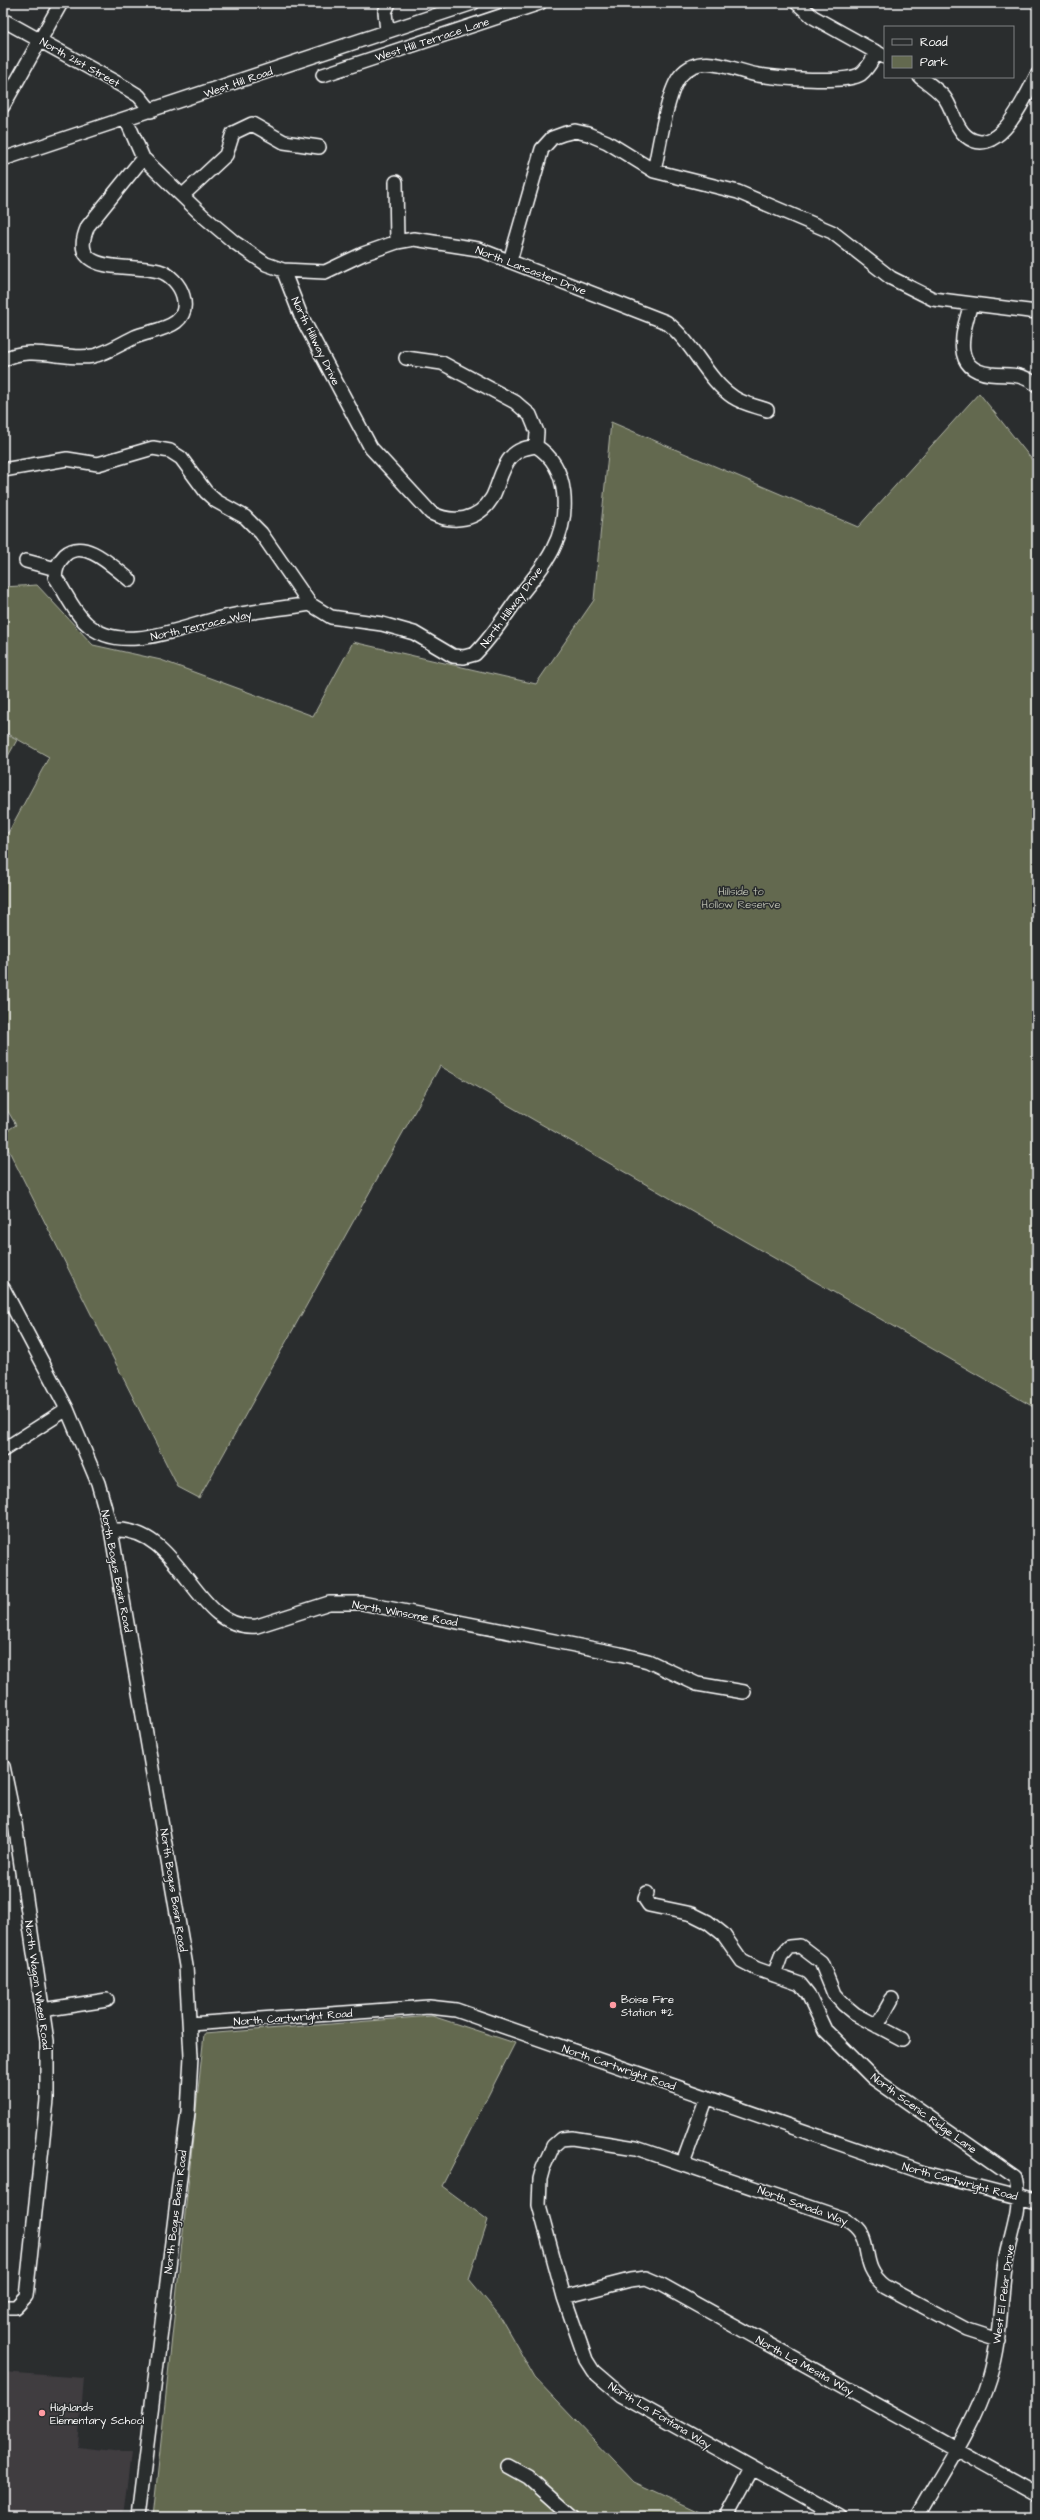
<svg xmlns="http://www.w3.org/2000/svg" width="1040" height="2520" font-family="'Architects Daughter',sans-serif">
	<style>
		.built { fill: #3f3c41 }
		.green { fill: #63694f; stroke: #b1b4a7 }
		.lines { fill: none; stroke-linecap: round; stroke-linejoin: round }
		.minor-casing { stroke: #fff; stroke-width: 16 }
		.minor { stroke: #2a2d2e; stroke-width: 13 }
		.poi-dot { fill: #ff9aa2; stroke: #2a2d2e; stroke-width: 1.5 }
		.labels { text-anchor: middle; stroke-width: 3; stroke-linejoin: round; paint-order: stroke }
		.street-label { font-size: 11px; fill: #fff; stroke: #2a2d2e }
		.park-label { font-size: 11px; fill: #b1b4a7; stroke: #2a2d2e }
		.poi-label { font-size: 11px; fill: #fff; stroke: #2a2d2e; text-anchor: start }
	</style>
	<rect width="100%" height="100%" fill="#2a2d2e"/>
	<filter id="ink" filterUnits="userSpaceOnUse"><feTurbulence type="fractalNoise" baseFrequency=".025" numOctaves="2"/><feDisplacementMap in="SourceGraphic" scale="8" xChannelSelector="R" yChannelSelector="G"/><feConvolveMatrix kernelMatrix="1 2 1 2 8 2 1 2 1" color-interpolation-filters="sRGB"/></filter>
	<g filter="url(#ink)">
		<path class="built" d="M 3,2372 L 84,2378 L 78,2447 L 131,2453 L 123,2517 L 3,2517 Z"/>
		<path class="green" d="M 979,393 L 1037,466 L 1037,1409 L 440,1066 L 199,1498 L 178,1487 L 3,1139 L 3,1133 L 16,1125 L 3,1103 L 3,831 L 8,833 L 49,757 L 3,731 L 3,587 L 37,585 L 93,645 L 161,660 L 313,716 L 353,642 L 536,684 L 594,600 L 611,422 L 858,527 Z
			M 3,733 L 17,740 L 3,765 Z
			M 432,2016 L 515,2043 L 442,2186 L 488,2220 L 469,2279 L 499,2315 L 535,2378 L 634,2482 L 710,2517 L 153,2517 L 204,2034 Z"/>
		<g class="lines">
			<defs>
				<path id="minor" d="M 797,3 L 813,17 L 885,57
					M 3,20 L 126,88 L 139,96 L 151,111
					M 387,31 L 385,12 L 389,3
					M 323,75 L 540,3
					M 920,77 C 928,83 937,89 944,97 C 953,108 954,126 966,136 C 998,162 1026,95 1037,75
					M 3,106 L 61,3
					M 126,119 L 143,158 L 202,215 L 234,242 L 266,264 L 283,270 L 325,272 L 363,254 L 397,242 L 414,239 L 478,249 L 666,322 C 694,343 706,379 733,397 C 743,404 756,406 767,410
					M 3,159 L 473,3
					M 654,171 C 659,149 667,90 681,75 C 701,51 733,71 758,75 C 777,78 846,84 861,74 C 868,69 872,60 877,52
					M 396,182 L 397,242
					M 183,195 L 226,155 L 233,133 L 252,124 L 284,142 L 319,147
					M 510,261 L 542,149 L 552,138 L 563,134 L 575,131 L 588,134 L 607,142 L 654,171 L 738,192 L 832,232 L 891,278 L 933,299 L 1037,312
					M 971,304 C 963,330 950,369 990,374 C 1011,376 1019,372 1037,385
					M 406,358 L 442,363 L 515,402 L 530,415 L 537,432 L 536,446
					M 3,360 C 31,344 64,361 93,356 C 107,353 122,343 135,337 C 153,329 192,329 183,296 C 180,285 170,274 159,271 C 131,263 65,277 88,226 L 143,158
					M 3,470 L 67,459 L 98,464 L 153,448 L 170,451 L 181,458 L 206,492 L 216,501 L 245,517 L 261,533 L 310,604 L 331,617 L 382,624 L 414,633 L 453,656 L 464,657 L 475,654 C 491,638 503,619 516,601 C 528,584 544,568 553,549 C 570,516 570,467 536,446 C 526,448 518,449 511,457 C 501,468 499,485 492,498 C 478,521 453,524 431,513 L 371,448 L 301,316 L 283,270
					M 26,561 L 56,569
					M 130,580 C 114,568 85,537 65,555 C 58,562 56,568 55,577 C 65,591 73,611 86,623 C 120,656 182,627 220,618 C 249,611 280,609 310,604
					M 3,1288 L 67,1409 L 98,1483 L 111,1530 L 186,1966 L 191,2056 L 188,2112 L 138,2517
					M 3,1450 L 67,1409
					M 111,1530 C 184,1525 192,1632 257,1626 L 329,1603 L 362,1603 L 620,1654 L 648,1661 L 697,1684 L 744,1692
					M 3,1766 L 15,1824 L 47,2041 L 47,2100 L 26,2296 L 16,2307 L 3,2307
					M 647,1893 L 645,1899 L 649,1905 L 692,1914 L 708,1922 L 723,1934 L 742,1961 L 757,1969 L 800,1984 L 808,1994 L 825,2030 L 873,2078 L 1016,2178 C 1023,2210 1011,2230 1006,2261 C 1000,2300 1001,2339 989,2378 C 974,2427 942,2472 917,2517
					M 774,1975 L 781,1956 L 789,1947 L 800,1946 L 821,1962 L 834,1994 L 843,2004 L 855,2014 L 902,2039
					M 42,2010 L 107,2000
					M 190,2024 L 429,2007 L 456,2010 L 924,2173 L 1037,2202
					M 877,2026 L 892,1999
					M 683,2163 L 707,2097
					M 564,2297 L 630,2280 L 646,2278 L 660,2284 L 1037,2494
					M 508,2466 L 528,2477 L 573,2517
					M 726,2517 L 752,2469
					M 840,2517 L 621,2395 L 593,2371 L 586,2360 L 564,2297 L 539,2205 L 540,2179 L 543,2168 L 553,2146 L 561,2139 L 572,2138 L 636,2148 L 845,2219 C 879,2238 855,2263 885,2286 L 967,2330 L 998,2340"/>
			</defs>
			<use href="#minor" class="minor-casing"/>
			<use href="#minor" class="minor"/>
		</g>
	</g>
	<g class="poi-dot">
		<circle cx="613" cy="2005" r="4"/>
		<circle cx="42" cy="2413" r="4"/>
	</g>
	<g class="labels">
		<g class="street-label">
			<text transform="translate(432 39) rotate(-18)" y="4">West Hill Terrace Lane</text>
			<text transform="translate(80 62) rotate(29)" y="4">North 21st Street</text>
			<text transform="translate(238 82) rotate(-19)" y="4">West Hill Road</text>
			<text transform="translate(531 270) rotate(21)" y="4">North Lancaster Drive</text>
			<text transform="translate(316 341) rotate(64)" y="4">North Hillway Drive</text>
			<text transform="translate(511 607) rotate(-54)" y="4">North Hillway Drive</text>
			<text transform="translate(201 625) rotate(-13)" y="4">North Terrace Way</text>
			<text transform="translate(117 1571) rotate(79)" y="4">North Bogus Basin Road</text>
			<text transform="translate(405 1613) rotate(10)" y="4">North Winsome Road</text>
			<text transform="translate(174 1890) rotate(81)" y="4">North Bogus Basin Road</text>
			<text transform="translate(38 1985) rotate(82)" y="4">North Wagon Wheel Road</text>
			<text transform="translate(293 2017) rotate(-4)" y="4">North Cartwright Road</text>
			<text transform="translate(619 2067) rotate(19)" y="4">North Cartwright Road</text>
			<text transform="translate(924 2113) rotate(36)" y="4">North Scenic Ridge Lane</text>
			<text transform="translate(960 2181) rotate(15)" y="4">North Cartwright Road</text>
			<text transform="translate(803 2205) rotate(20)" y="4">North Sanada Way</text>
			<text transform="translate(175 2212) rotate(-83)" y="4">North Bogus Basin Road</text>
			<text transform="translate(1003 2294) rotate(-82)" y="4">West El Pelar Drive</text>
			<text transform="translate(805 2365) rotate(29)" y="4">North La Mesita Way</text>
			<text transform="translate(660 2415) rotate(31)" y="4">North La Fontana Way</text>
		</g>
		<g class="park-label">
			<text x="741" y="895">Hillside to<tspan x="741" dy="13">Hollow Reserve</tspan></text>
		</g>
		<g class="poi-label">
			<text x="621" y="2003">Boise Fire<tspan x="621" dy="13">Station #2</tspan></text>
			<text x="50" y="2411">Highlands<tspan x="50" dy="13">Elementary School</tspan></text>
		</g>
	</g>
	<rect width="1040" height="2520" fill="none" stroke="#2a2d2e" stroke-width="16"/>
	<rect x="8" y="8" width="1024" height="2504" fill="none" stroke="#fff" stroke-width="1.5" filter="url(#ink)"/>
	<rect x="884" y="26" width="130" height="52" fill="#2a2d2e" stroke="#7f8182"/>
	<rect x="892" y="39" width="20" height="6" fill="#2a2d2e" stroke="#7f8182"/>
	<text x="920" y="46" font-size="12" fill="#ffffff">Road</text>
	<rect x="892" y="56" width="20" height="12" fill="#63694f" stroke="#7f8182"/>
	<text x="920" y="66" font-size="12" fill="#ffffff">Park</text>
</svg>
